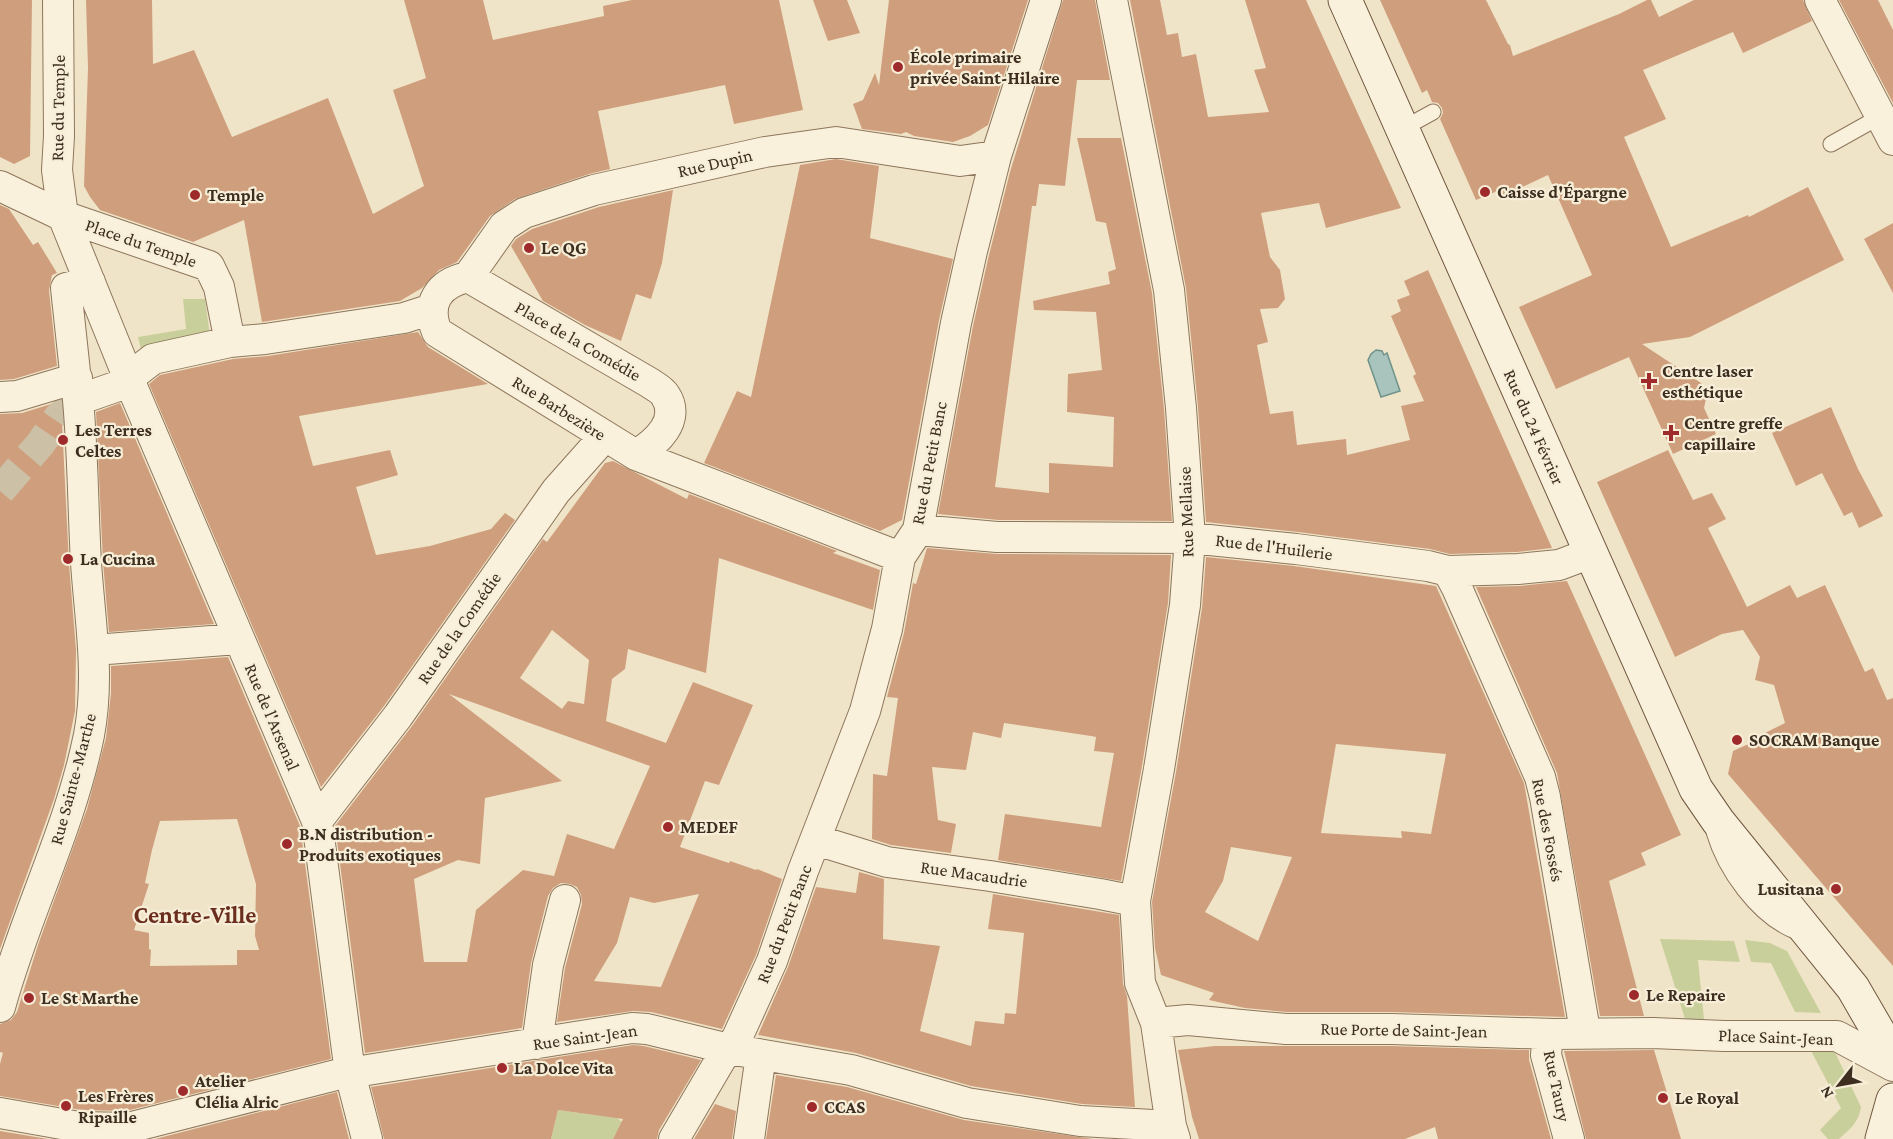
<svg xmlns="http://www.w3.org/2000/svg" width="1893" height="1139" font-family="'Crimson Pro',serif">
	<style>
		.green { fill: #c9cf9b }
		.water { fill: #a9c4bc; stroke: #6f938a; stroke-width: 1.5 }
		.building { fill: #cf9f7d; fill-rule: evenodd }
		.lines { fill: none; stroke-linecap: round; stroke-linejoin: round }
		.street-tunnel { stroke: #ccc0a6; stroke-width: 30; stroke-dasharray: 30 15; stroke-linecap: butt }
		.lane-casing { stroke: #8d765c; stroke-width: 17 }
		.street-casing { stroke: #8d765c; stroke-width: 32 }
		.secondary-casing { stroke: #6f573f; stroke-width: 35 }
		.lane { stroke: #faf1dc; stroke-width: 15 }
		.street { stroke: #faf1dc; stroke-width: 30 }
		.secondary { stroke: #faf1dc; stroke-width: 33 }
		.poi-dot { fill: #9e2a2b; stroke: #f7eed8; stroke-width: 2 }
		.labels { text-anchor: middle; stroke-width: 4.5; stroke-linejoin: round; paint-order: stroke }
		.poi-label { font-size: 18px; font-weight: bold; fill: #3d2e20; stroke: #f7eed8; text-anchor: start }
		.street-label { font-size: 18px; fill: #3d2e20; stroke: #f7eed8 }
		.district-label { font-size: 24px; font-weight: bold; fill: #6b2e1e; stroke: #f7eed8 }
	</style>
	<rect width="100%" height="100%" fill="#f0e4c8"/>
	<path class="green" d="M 183,299 L 205,299 L 210,336 L 141,350 L 138,337 L 186,329 Z
		M 1660,939 L 1734,941 L 1740,962 L 1698,960 L 1704,1019 L 1685,1019 Z
		M 1745,940 L 1770,943 L 1787,951 L 1821,1013 L 1795,1012 L 1771,963 L 1751,962 Z
		M 1809,1047 L 1833,1048 L 1861,1107 C 1859,1122 1850,1129 1839,1139 L 1828,1139 L 1820,1130 L 1841,1108 Z
		M 558,1110 L 617,1118 L 622,1122 L 613,1139 L 551,1139 Z"/>
	<path class="water" d="M 1376,350 L 1382,351 L 1384,355 L 1387,353 L 1400,391 L 1381,397 L 1368,360 L 1371,354 Z"/>
	<path class="building" d="M 0,0 L 32,0 L 30,156 L 14,164 L 0,157 Z
		M 86,0 L 152,0 L 153,64 L 194,50 L 232,137 L 328,98 L 373,214 L 424,186 L 393,90 L 426,78 L 404,0 L 483,0 L 493,40 L 604,16 L 603,6 L 632,0 L 779,0 L 803,110 L 734,124 L 725,85 L 598,111 L 610,169 L 589,174 L 515,199 L 490,216 L 457,262 L 439,270 L 422,288 L 400,301 L 262,322 L 244,220 L 193,242 L 100,210 L 90,197 L 84,186 L 88,68 Z
		M 813,0 L 847,0 L 860,33 L 828,41 Z
		M 889,0 L 1028,0 L 988,125 L 970,136 L 953,142 L 914,136 L 906,132 L 901,134 L 862,129 L 853,104 L 863,100 L 875,73 L 879,85 Z
		M 1063,0 L 1095,0 L 1110,80 L 1077,80 L 1065,186 L 1039,184 L 1036,206 L 1032,206 L 995,487 L 1049,493 L 1049,463 L 1113,467 L 1114,417 L 1067,412 L 1068,374 L 1102,370 L 1096,312 L 1034,310 L 1033,301 L 1110,284 L 1108,272 L 1116,269 L 1106,223 L 1096,221 L 1077,138 L 1121,138 L 1152,293 L 1164,409 L 1172,521 L 998,520 L 938,514 L 973,326 L 989,255 L 1010,172 Z
		M 1130,0 L 1160,0 L 1167,35 L 1178,33 L 1182,57 L 1196,54 L 1208,117 L 1269,112 L 1254,70 L 1266,68 L 1245,0 L 1306,0 L 1401,208 L 1326,228 L 1319,203 L 1261,213 L 1270,257 L 1280,270 L 1285,299 L 1278,308 L 1260,309 L 1268,342 L 1257,345 L 1270,414 L 1293,411 L 1297,445 L 1346,439 L 1347,455 L 1410,440 L 1401,406 L 1424,401 L 1413,376 L 1416,374 L 1391,316 L 1401,311 L 1397,300 L 1410,295 L 1404,281 L 1428,270 L 1552,548 L 1517,552 L 1450,554 L 1430,549 L 1298,532 L 1206,522 L 1198,407 L 1186,288 Z
		M 1380,0 L 1486,0 L 1508,44 L 1510,45 L 1513,56 L 1619,14 L 1647,0 L 1651,0 L 1659,17 L 1694,0 L 1803,0 L 1812,21 L 1743,53 L 1733,32 L 1643,70 L 1666,119 L 1624,137 L 1671,247 L 1748,215 L 1749,217 L 1808,187 L 1844,260 L 1690,337 L 1642,344 L 1701,383 L 1707,394 L 1704,408 L 1716,434 L 1673,454 L 1629,357 L 1556,389 L 1519,307 L 1592,275 L 1548,175 L 1505,195 L 1495,192 L 1476,200 L 1440,119 L 1443,113 L 1442,108 L 1438,103 L 1432,102 L 1427,90 L 1422,93 Z
		M 1839,0 L 1878,0 L 1893,30 L 1893,103 Z
		M 836,159 L 879,166 L 870,238 L 953,259 L 939,320 L 902,520 L 880,531 L 704,463 L 737,391 L 751,397 L 800,165 Z
		M 673,190 L 662,263 L 651,299 L 636,294 L 621,341 L 585,325 L 543,301 L 511,246 L 516,239 L 532,229 L 599,207 Z
		M 0,205 L 9,209 L 33,245 L 38,242 L 57,273 L 52,275 L 49,290 L 57,366 L 14,379 L 0,380 Z
		M 1893,223 L 1893,293 L 1864,239 Z
		M 418,332 L 428,347 L 488,384 L 299,416 L 313,466 L 390,450 L 398,475 L 356,487 L 376,555 L 430,546 L 491,529 L 505,513 L 515,520 L 384,706 L 321,787 L 149,384 L 160,375 L 233,359 L 268,356 Z
		M 61,401 L 69,564 L 76,650 L 75,711 L 64,765 L 54,799 L 0,949 L 0,414 L 22,413 Z
		M 120,403 L 214,624 L 109,632 L 103,562 L 96,412 Z
		M 1831,407 L 1858,469 L 1883,516 L 1859,528 L 1852,512 L 1844,516 L 1822,473 L 1796,486 L 1772,433 Z
		M 1668,450 L 1693,500 L 1712,493 L 1726,519 L 1708,528 L 1747,607 L 1790,585 L 1797,598 L 1825,585 L 1865,672 L 1873,668 L 1887,700 L 1893,698 L 1893,966 L 1728,774 L 1733,751 L 1766,736 L 1765,733 L 1785,723 L 1774,685 L 1755,680 L 1760,657 L 1743,630 L 1722,634 L 1675,657 L 1597,482 Z
		M 613,461 L 687,499 L 689,494 L 837,551 L 833,553 L 880,570 L 873,610 L 719,558 L 706,673 L 628,649 L 625,669 L 612,679 L 606,721 L 666,743 L 693,682 L 753,705 L 719,785 L 705,781 L 680,847 L 729,863 L 730,861 L 756,870 L 757,869 L 782,879 L 756,955 L 722,1029 L 651,1012 L 633,1011 L 557,1022 L 565,968 L 582,904 L 581,895 L 577,887 L 570,884 L 561,883 L 553,888 L 548,896 L 531,963 L 522,1028 L 365,1053 L 335,826 L 412,726 L 543,539 L 547,542 L 605,463 ZM 552,630 L 589,660 L 584,704 L 568,701 L 562,709 L 520,678 ZM 449,694 L 650,766 L 614,849 L 567,834 L 554,876 L 523,870 L 476,910 L 467,962 L 424,962 L 414,879 L 458,860 L 480,864 L 485,798 L 562,781 ZM 699,894 L 661,987 L 594,981 L 617,943 L 630,897 L 654,903 Z
		M 927,548 L 997,554 L 1171,555 L 1168,603 L 1142,766 L 1121,881 L 998,860 L 1005,814 L 1101,827 L 1114,753 L 1094,751 L 1096,737 L 1091,736 L 1004,723 L 1001,738 L 973,732 L 966,770 L 932,767 L 938,820 L 956,824 L 951,853 L 891,845 L 872,839 L 873,774 L 887,776 L 898,698 L 887,697 L 904,633 L 913,583 L 916,584 Z
		M 1206,557 L 1294,566 L 1436,586 L 1524,783 L 1565,1017 L 1391,1012 L 1287,1012 L 1245,1008 L 1209,1000 L 1214,993 L 1161,975 L 1155,948 L 1152,902 L 1176,772 L 1202,608 ZM 1336,744 L 1446,754 L 1431,834 L 1401,831 L 1402,838 L 1321,833 ZM 1231,847 L 1292,857 L 1258,941 L 1205,912 L 1223,881 Z
		M 1567,581 L 1681,835 L 1641,853 L 1646,865 L 1609,881 L 1644,1016 L 1600,1016 L 1557,773 L 1476,587 L 1520,586 Z
		M 228,657 L 300,826 L 331,1059 L 126,1111 L 81,1110 L 0,1096 L 0,1064 L 3,1053 L 0,1052 L 0,1024 L 11,1020 L 17,1012 L 38,945 L 87,809 L 106,738 L 111,693 L 111,666 ZM 237,819 L 256,884 L 255,936 L 259,950 L 237,950 L 237,965 L 150,966 L 151,950 L 149,949 L 149,933 L 134,930 L 149,884 L 145,883 L 152,850 L 160,821 Z
		M 859,872 L 884,879 L 883,939 L 940,946 L 920,1031 L 971,1046 L 975,1021 L 1004,1024 L 1005,1013 L 1016,1014 L 1024,933 L 988,929 L 993,894 L 1119,915 L 1123,984 L 1127,996 L 1135,1107 L 1082,1104 L 971,1086 L 856,1053 L 758,1035 L 788,967 L 816,887 L 856,893 Z
		M 633,1045 L 644,1046 L 701,1060 L 659,1130 L 657,1139 L 613,1139 L 623,1119 L 558,1110 L 551,1139 L 384,1139 L 371,1087 Z
		M 1215,1046 L 1391,1046 L 1529,1050 L 1529,1060 L 1551,1139 L 1438,1139 L 1435,1127 L 1405,1139 L 1199,1139 L 1192,1117 L 1178,1050 Z
		M 1654,1050 L 1681,1139 L 1586,1139 L 1564,1051 Z
		M 776,1075 L 847,1087 L 964,1120 L 1093,1139 L 766,1139 Z
		M 337,1092 L 349,1139 L 155,1139 Z
		M 715,1104 L 736,1111 L 732,1139 L 694,1139 Z
		M 0,1131 L 48,1139 L 0,1139 Z"/>
	<g class="lines">
		<path class="street-tunnel" d="M 0,491 L 41,443 L 58,418 L 78,400"/>
		<defs>
			<path id="lane" d="M 1402,129 L 1433,112
				M 1831,144 L 1881,116
				M 1714,832 C 1725,869 1757,916 1795,931"/>
			<path id="street" d="M 58,0 L 59,136 L 57,170 L 63,216 L 133,389 L 317,821 L 350,1073 L 367,1139
				M 1112,0 L 1169,290 L 1181,408 L 1190,538 L 1185,605 L 1159,769 L 1135,901 L 1140,983 L 1156,1023 L 1171,1126 L 1175,1139
				M 1820,0 L 1893,140
				M 0,186 L 63,216 L 209,266 L 219,287 L 230,342
				M 468,277 L 504,226 L 524,213 L 594,190 L 765,152 L 836,142 L 960,161 L 996,156
				M 90,282 L 66,288 L 78,400 L 118,386 L 153,359 L 230,342 L 265,339 L 404,318 L 432,309
				M 0,397 L 17,396 L 77,378
				M 636,455 C 656,443 682,420 665,395 C 662,390 654,386 650,383 L 468,277 C 439,283 425,303 437,332 L 636,455 L 900,557
				M 918,530 L 997,537 L 1190,538 L 1296,549 L 1428,566 L 1448,571 L 1518,569 L 1559,565 L 1591,553
				M 1448,571 L 1457,588 L 1540,777 L 1545,797 L 1584,1025 L 1589,1033
				M 94,650 L 238,639
				M 317,821 L 398,716 L 556,491 L 604,437
				M 816,840 L 887,862 L 990,876 L 1100,894 L 1135,901
				M 0,1007 C 25,915 70,829 89,735 C 100,677 90,621 86,563 C 83,509 83,454 78,400
				M 1156,1023 L 1188,1020 L 1286,1029 L 1391,1029 L 1554,1034 L 1653,1033 L 1724,1036 L 1837,1036 L 1893,1066
				M 1554,1034 L 1547,1043 L 1546,1055 L 1569,1139
				M 537,1044 L 548,965 L 565,900
				M 0,1113 L 79,1127 L 128,1128 L 336,1075 L 632,1028 L 647,1029 L 729,1049 L 851,1070 L 967,1103 L 1080,1121 L 1171,1126
				M 674,1139 L 721,1059 L 737,1038 L 772,961 L 803,871 L 865,711 L 887,629 L 900,557 L 918,530 L 956,323 L 972,251 L 996,156 L 1046,0
				M 749,1139 L 761,1055"/>
			<path id="secondary" d="M 1345,0 L 1696,789 L 1718,821 L 1853,988 L 1893,1057
				M 1882,1139 L 1893,1100"/>
		</defs>
		<use href="#lane" class="lane-casing"/>
		<use href="#street" class="street-casing"/>
		<use href="#secondary" class="secondary-casing"/>
		<use href="#lane" class="lane"/>
		<use href="#street" class="street"/>
		<use href="#secondary" class="secondary"/>
	</g>
	<g class="poi-dot">
		<circle cx="898" cy="67" r="6"/>
		<circle cx="1485" cy="192" r="6"/>
		<circle cx="195" cy="195" r="6"/>
		<circle cx="529" cy="248" r="6"/>
		<path d="M1646 372h6v6h6v6h-6v6h-6v-6h-6v-6h6z"/>
		<path d="M1668 424h6v6h6v6h-6v6h-6v-6h-6v-6h6z"/>
		<circle cx="63" cy="440" r="6"/>
		<circle cx="68" cy="559" r="6"/>
		<circle cx="1737" cy="740" r="6"/>
		<circle cx="668" cy="827" r="6"/>
		<circle cx="287" cy="844" r="6"/>
		<circle cx="1836" cy="889" r="6"/>
		<circle cx="1634" cy="995" r="6"/>
		<circle cx="29" cy="998" r="6"/>
		<circle cx="502" cy="1068" r="6"/>
		<circle cx="183" cy="1091" r="6"/>
		<circle cx="1663" cy="1098" r="6"/>
		<circle cx="66" cy="1106" r="6"/>
		<circle cx="812" cy="1107" r="6"/>
	</g>
	<g class="labels">
		<g class="poi-label">
			<text x="910" y="63">École primaire<tspan x="910" dy="21">privée Saint-Hilaire</tspan></text>
			<text x="1497" y="198">Caisse d'Épargne</text>
			<text x="207" y="201">Temple</text>
			<text x="541" y="254">Le QG</text>
			<text x="1662" y="377">Centre laser<tspan x="1662" dy="21">esthétique</tspan></text>
			<text x="1684" y="429">Centre greffe<tspan x="1684" dy="21">capillaire</tspan></text>
			<text x="75" y="436">Les Terres<tspan x="75" dy="21">Celtes</tspan></text>
			<text x="80" y="565">La Cucina</text>
			<text x="1749" y="746">SOCRAM Banque</text>
			<text x="680" y="833">MEDEF</text>
			<text x="299" y="840">B.N distribution -<tspan x="299" dy="21">Produits exotiques</tspan></text>
			<text x="1824" y="895" text-anchor="end">Lusitana</text>
			<text x="1646" y="1001">Le Repaire</text>
			<text x="41" y="1004">Le St Marthe</text>
			<text x="514" y="1074">La Dolce Vita</text>
			<text x="195" y="1087">Atelier<tspan x="195" dy="21">Clélia Alric</tspan></text>
			<text x="78" y="1102">Les Frères<tspan x="78" dy="21">Ripaille</tspan></text>
			<text x="1675" y="1104">Le Royal</text>
			<text x="824" y="1113">CCAS</text>
		</g>
		<g class="street-label">
			<text transform="translate(58 108) rotate(-89)" y="6">Rue du Temple</text>
			<text transform="translate(715 163) rotate(-13)" y="6">Rue Dupin</text>
			<text transform="translate(141 243) rotate(19)" y="6">Place du Temple</text>
			<text transform="translate(578 341) rotate(30)" y="6">Place de la Comédie</text>
			<text transform="translate(559 408) rotate(32)" y="6">Rue Barbezière</text>
			<text transform="translate(1534 427) rotate(66)" y="6">Rue du 24 Février</text>
			<text transform="translate(929 463) rotate(-79)" y="6">Rue du Petit Banc</text>
			<text transform="translate(1186 512) rotate(-92)" y="6">Rue Mellaise</text>
			<text transform="translate(1274 547) rotate(7)" y="6">Rue de l'Huilerie</text>
			<text transform="translate(459 628) rotate(-55)" y="6">Rue de la Comédie</text>
			<text transform="translate(272 717) rotate(67)" y="6">Rue de l'Arsenal</text>
			<text transform="translate(73 779) rotate(-75)" y="6">Rue Sainte-Marthe</text>
			<text transform="translate(1548 830) rotate(79)" y="6">Rue des Fossés</text>
			<text transform="translate(974 874) rotate(8)" y="6">Rue Macaudrie</text>
			<text transform="translate(784 924) rotate(-69)" y="6">Rue du Petit Banc</text>
			<text transform="translate(1404 1030) rotate(1)" y="6">Rue Porte de Saint-Jean</text>
			<text transform="translate(585 1037) rotate(-8)" y="6">Rue Saint-Jean</text>
			<text transform="translate(1776 1037) rotate(2)" y="6">Place Saint-Jean</text>
			<text transform="translate(1557 1086) rotate(78)" y="6">Rue Taury</text>
		</g>
		<g class="district-label">
			<text x="195" y="923">Centre-Ville</text>
		</g>
	</g>
	<g transform="translate(1839 1085) rotate(239)" stroke="#f7eed8" stroke-width="4.5" paint-order="stroke">
	<path d="M0-4.5L10 22L0 15L-10 22Z" fill="#3d2e20"/>
	<text y="-9" font-size="16" font-weight="bold" text-anchor="middle" fill="#3d2e20">N</text>
	</g>
</svg>
